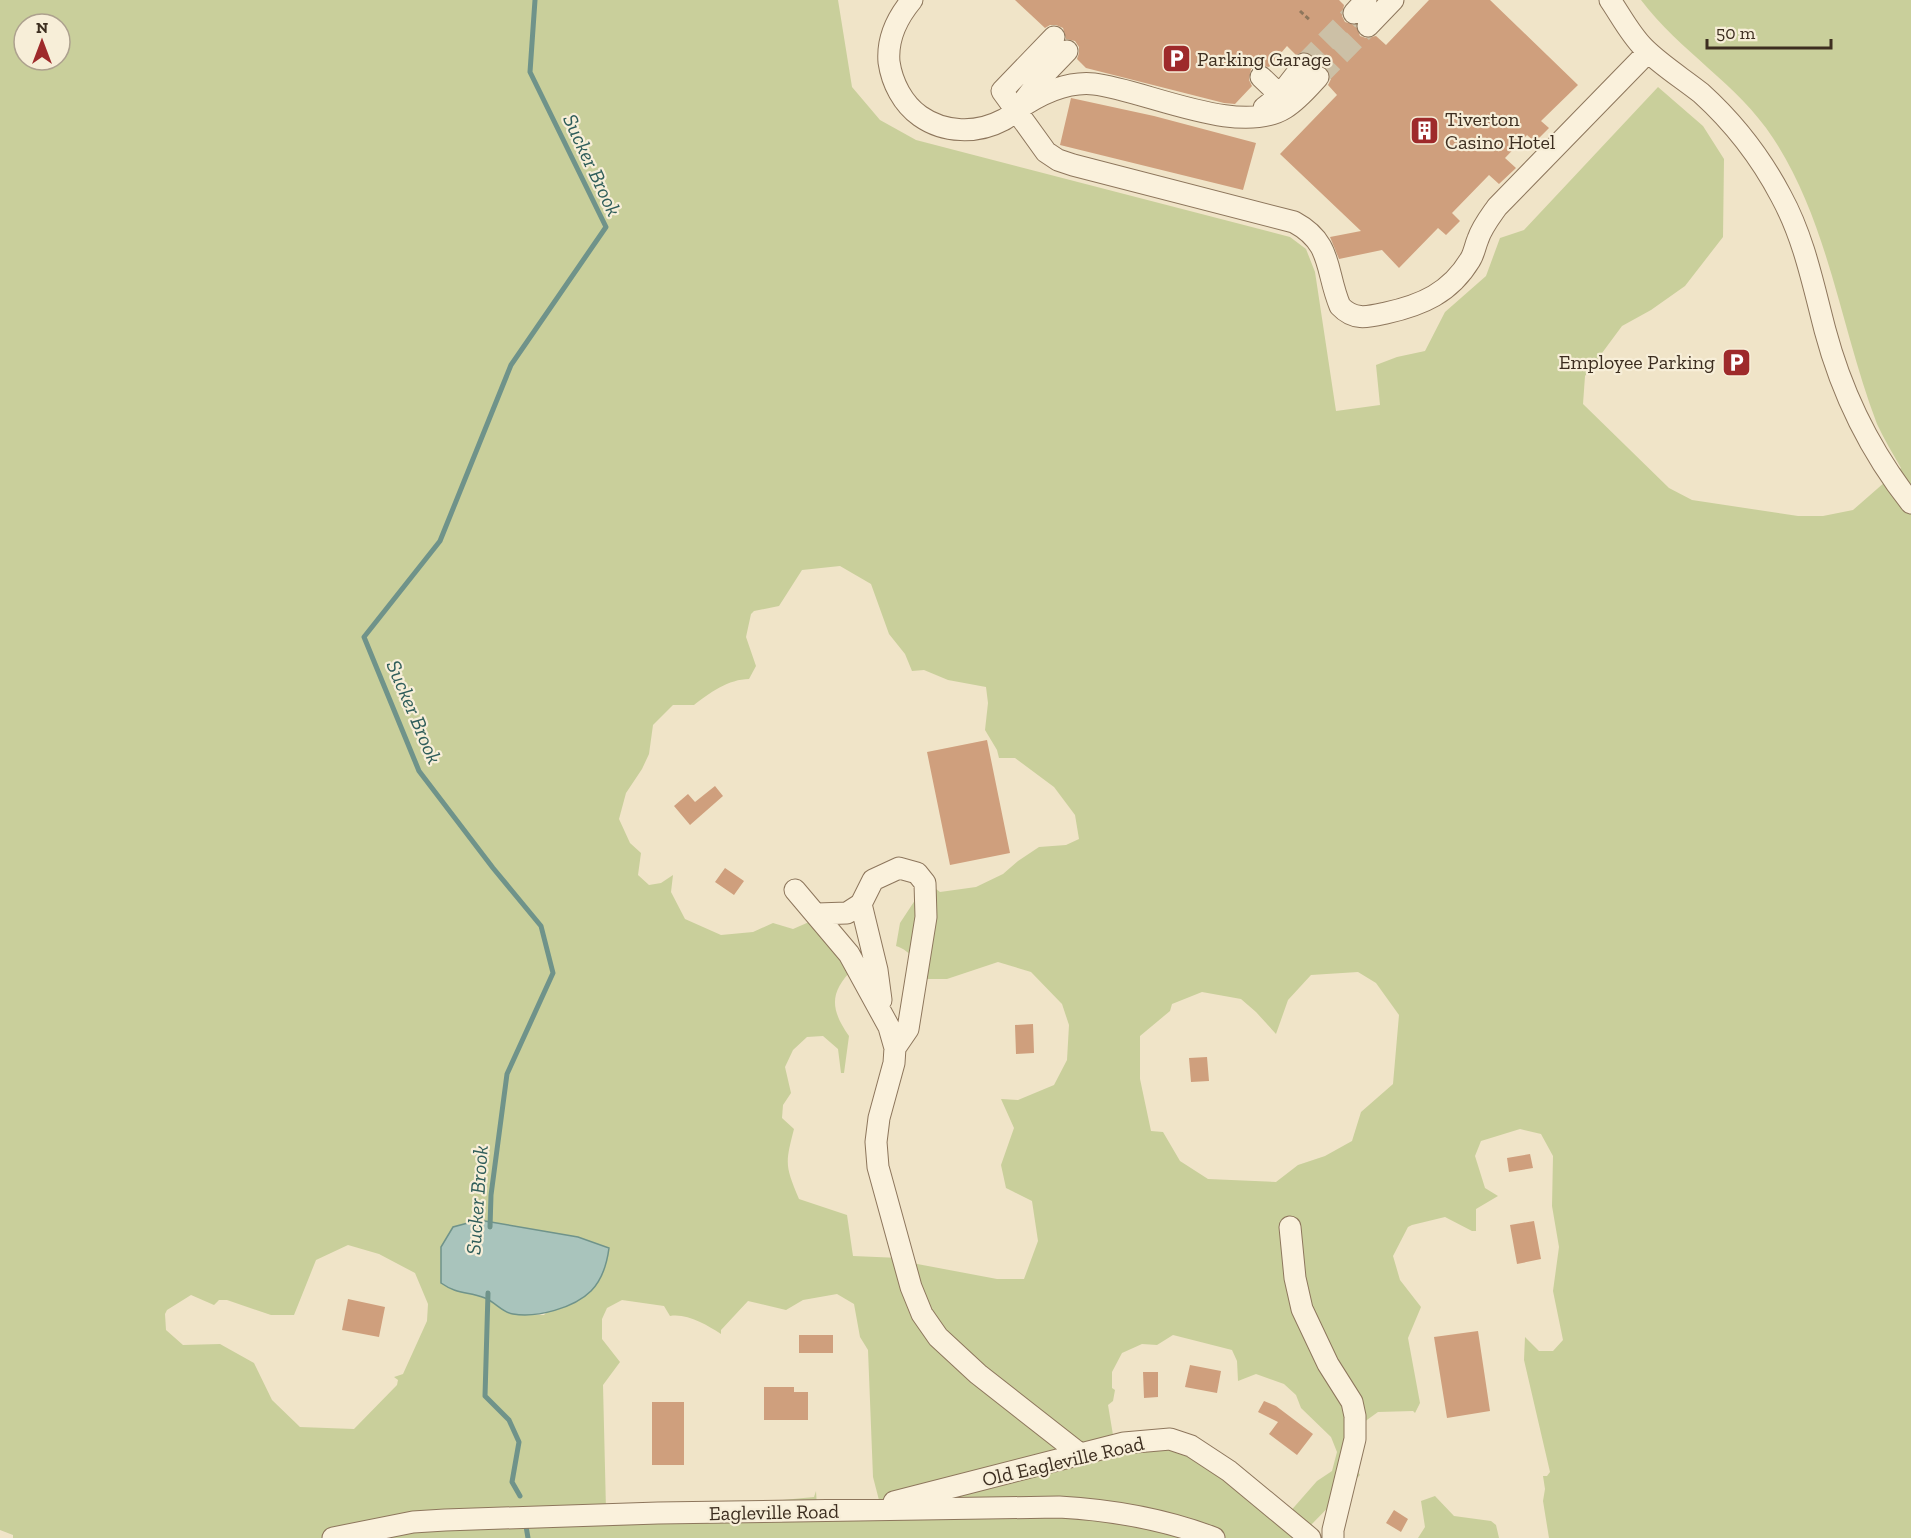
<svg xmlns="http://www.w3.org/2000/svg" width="1911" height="1538" font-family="'Zilla Slab',serif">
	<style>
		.green { fill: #c9cf9b; fill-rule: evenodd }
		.water { fill: #a9c4bc; stroke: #6f938a; stroke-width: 1.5 }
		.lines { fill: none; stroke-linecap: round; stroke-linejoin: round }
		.stream { stroke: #6f938a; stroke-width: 5 }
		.building { fill: #cf9f7d }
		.minor-tunnel { stroke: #ccc0a6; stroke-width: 21; stroke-dasharray: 21 10; stroke-linecap: butt }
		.minor-casing { stroke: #8d765c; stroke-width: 23 }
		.path { stroke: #8d765c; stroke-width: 3; stroke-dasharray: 4.5 3; stroke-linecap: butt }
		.minor { stroke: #faf1dc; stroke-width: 21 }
		.labels { text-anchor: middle; stroke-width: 4.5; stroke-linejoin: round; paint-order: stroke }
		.poi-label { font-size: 20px; fill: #3d2e20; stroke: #f7eed8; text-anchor: start }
		.street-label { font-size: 20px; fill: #3d2e20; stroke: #f7eed8 }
		.water-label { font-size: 21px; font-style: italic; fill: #2f5d5a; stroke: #f7eed8 }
	</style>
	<rect width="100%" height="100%" fill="#f0e4c8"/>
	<path class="green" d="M 0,0 L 838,0 L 852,87 L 880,120 L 916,140 L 1290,237 L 1306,249 L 1315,272 L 1336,411 L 1380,405 L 1376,365 L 1397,357 L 1425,351 L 1445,312 L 1486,276 L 1500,238 L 1524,230 L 1658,87 L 1703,126 L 1724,159 L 1723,237 L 1685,286 L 1651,310 L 1622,326 L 1585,376 L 1583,404 L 1669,488 L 1692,500 L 1798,516 L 1823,516 L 1853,510 L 1901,468 C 1893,454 1884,439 1877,424 C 1841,330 1829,223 1773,138 C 1738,84 1679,51 1641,0 L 1911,0 L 1911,1538 L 1549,1538 L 1543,1501 L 1545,1489 L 1543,1476 L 1547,1476 L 1550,1472 L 1524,1360 L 1525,1337 L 1539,1351 L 1553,1351 L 1563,1340 L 1553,1291 L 1559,1247 L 1552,1206 L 1553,1156 L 1541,1134 L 1520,1129 L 1481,1141 L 1475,1156 L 1485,1188 L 1498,1196 L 1476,1209 L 1476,1231 L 1472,1231 L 1445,1217 L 1412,1225 L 1408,1227 L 1393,1256 L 1400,1280 L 1421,1307 L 1408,1338 L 1420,1403 L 1415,1413 L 1413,1411 L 1378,1412 L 1353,1430 L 1346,1454 L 1360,1475 L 1308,1528 L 1314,1538 L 13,1538 L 13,1535 L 0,1530 ZM 24,24 L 60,24 L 60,60 L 24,60 ZM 840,566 L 871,584 L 889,634 L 905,654 L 912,671 L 924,670 L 948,680 L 986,687 L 988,703 L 985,730 L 997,750 L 999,758 L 1015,758 L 1054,787 L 1075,815 L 1079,839 L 1066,845 L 1039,847 L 1018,861 L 1003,874 L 976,887 L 940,892 L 927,882 L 900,923 L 896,946 C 912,951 917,964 924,979 L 947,979 L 998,962 L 1031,972 L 1062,1004 L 1069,1025 L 1067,1060 L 1054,1085 L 1018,1100 L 1001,1099 L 1014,1128 L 1001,1165 L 1006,1188 L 1032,1201 L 1038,1241 L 1024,1279 L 997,1279 L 912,1263 L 900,1258 L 853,1256 L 847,1215 L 799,1199 C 785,1165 785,1164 794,1129 L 782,1118 L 783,1105 L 791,1093 L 785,1067 L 793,1050 L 807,1037 L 823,1036 L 838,1049 L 841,1073 L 844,1073 L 849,1036 C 830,1009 829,992 854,968 L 816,919 L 793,929 L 773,923 L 753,932 L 721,935 L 685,919 L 671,892 L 673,875 L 661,883 L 649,885 L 638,875 L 641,853 L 630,843 L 619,819 L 626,793 L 642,769 L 649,754 L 653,725 L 673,705 L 694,705 C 709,693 729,679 749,679 L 756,666 L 746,637 L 751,614 L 754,611 L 779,606 L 802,570 ZM 1358,972 L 1376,983 L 1399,1015 L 1393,1084 L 1361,1112 L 1352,1141 L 1325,1156 L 1298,1165 L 1276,1182 L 1208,1179 L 1180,1161 L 1163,1132 L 1151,1131 L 1140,1079 L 1140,1036 L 1170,1011 L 1172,1004 L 1202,992 L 1241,999 L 1256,1012 L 1276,1034 L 1288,1000 L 1311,975 ZM 479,1220 L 578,1237 L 609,1248 L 544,1315 L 511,1314 L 485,1298 ZM 348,1245 L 379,1254 L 415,1273 L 428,1304 L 427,1321 L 403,1374 L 394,1377 L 398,1380 L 397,1385 L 354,1429 L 300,1427 L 272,1400 L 254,1363 L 220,1344 L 183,1345 L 166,1330 L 165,1314 L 167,1310 L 191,1295 L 214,1305 L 219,1300 L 227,1300 L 271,1315 L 294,1315 L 316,1260 ZM 837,1294 L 854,1304 L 860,1337 L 868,1350 L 873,1477 L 880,1504 L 817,1507 L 816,1491 L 814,1497 L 742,1504 L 718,1501 L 717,1510 L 606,1510 L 603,1385 L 620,1362 L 602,1339 L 602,1319 L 607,1308 L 622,1300 L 664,1306 L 670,1316 C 687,1313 707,1325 721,1334 L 721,1330 L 748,1301 L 786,1310 L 803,1300 ZM 1173,1335 L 1232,1350 L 1237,1361 L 1238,1381 L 1256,1374 L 1284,1384 L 1296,1395 L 1301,1408 L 1331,1437 L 1337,1452 L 1332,1471 L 1317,1481 L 1288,1514 L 1187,1441 L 1114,1441 L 1108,1405 L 1113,1401 L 1115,1390 L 1112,1388 L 1112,1372 L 1122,1353 L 1142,1344 L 1157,1345 Z
		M 1435,1496 L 1454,1516 L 1491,1521 L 1496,1525 L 1499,1538 L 1418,1538 L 1425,1527 L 1421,1501 Z"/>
	<path class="water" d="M 479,1220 L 578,1237 L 609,1248 C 607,1263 602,1280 591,1291 C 574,1308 537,1318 513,1314 C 503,1313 495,1302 485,1298 C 468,1291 458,1295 441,1283 L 441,1247 L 453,1227 Z"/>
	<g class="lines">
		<path class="stream" d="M 490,1227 L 491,1195 L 507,1074 L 553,973 L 541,926 L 493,868 L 419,771 L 364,637 L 440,541 L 511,365 L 606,227 L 530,72 L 535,0
			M 488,1293 L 485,1396 L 509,1420 L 519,1442 L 512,1482 L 520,1496
			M 526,1526 L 528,1538"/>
	</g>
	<path class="building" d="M 1015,0 L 1339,0 L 1344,5 L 1342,16 L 1345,22 L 1356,25 L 1360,36 L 1366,38 L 1376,36 L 1386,45 L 1429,0 L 1490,0 L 1578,85 L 1541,121 L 1549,128 L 1535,142 L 1527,135 L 1505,158 L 1516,168 L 1499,184 L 1489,175 L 1452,213 L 1460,221 L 1446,235 L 1438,228 L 1399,268 L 1382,250 L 1339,259 L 1330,237 L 1361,231 L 1280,154 L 1337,95 L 1328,85 L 1331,79 L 1330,73 L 1326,67 L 1317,65 L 1312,54 L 1305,51 L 1296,55 L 1287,46 L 1269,67 L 1258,65 L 1251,69 L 1249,80 L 1252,86 L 1235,104 L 1224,103 L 1086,68 L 1077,59 L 1079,53 L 1079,47 L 1075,41 L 1066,39 L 1063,28 L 1056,25 L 1050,25 L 1045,28 Z
		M 1071,98 L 1154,116 L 1256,143 L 1243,190 L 1060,145 Z
		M 987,740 L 1010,853 L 950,865 L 927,752 Z
		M 715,786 L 723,796 L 690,825 L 674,806 L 688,794 L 695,802 Z
		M 725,868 L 744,881 L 734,895 L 715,882 Z
		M 1033,1024 L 1034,1053 L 1016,1054 L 1015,1025 Z
		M 1207,1057 L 1209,1081 L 1191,1082 L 1189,1058 Z
		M 1530,1154 L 1533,1168 L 1509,1172 L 1507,1158 Z
		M 1534,1221 L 1541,1259 L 1517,1264 L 1510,1225 Z
		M 348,1299 L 385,1307 L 379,1337 L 342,1330 Z
		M 1478,1331 L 1490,1411 L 1447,1418 L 1434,1337 Z
		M 799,1335 L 833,1335 L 833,1353 L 799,1353 Z
		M 1190,1365 L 1221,1371 L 1217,1393 L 1185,1387 Z
		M 1143,1372 L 1158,1372 L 1158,1397 L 1144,1398 Z
		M 764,1387 L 794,1387 L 794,1392 L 808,1392 L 808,1420 L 764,1420 Z
		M 1264,1401 L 1276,1406 L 1313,1434 L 1297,1455 L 1269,1434 L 1278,1422 L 1258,1412 Z
		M 652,1402 L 684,1402 L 684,1465 L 652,1465 Z
		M 1394,1510 L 1408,1519 L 1401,1532 L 1386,1523 Z"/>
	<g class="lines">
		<path class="minor-tunnel" d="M 1304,64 L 1354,13
			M 1318,77 L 1368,26"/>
		<defs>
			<path id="minor" d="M 912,0 C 897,18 887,38 889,62 C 892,83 903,104 920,116 C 944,133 977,134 1003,120 C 1008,118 1012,113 1017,110 C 1040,94 1066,81 1094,84 C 1145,90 1239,137 1285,108 C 1298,100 1308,88 1318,77
				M 1610,0 C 1621,16 1630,34 1644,48 C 1661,65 1682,78 1701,93 C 1733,122 1761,158 1781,196 C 1804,238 1813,284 1825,330 C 1842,394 1870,451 1911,503
				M 1354,13 L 1366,0
				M 1368,26 L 1393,0
				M 1054,37 L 1002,91 L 1046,152 L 1058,160 L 1073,165 L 1294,222 C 1333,243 1325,270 1340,306 C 1354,321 1368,317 1386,313 C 1422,305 1450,293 1470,260 C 1474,254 1475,246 1478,239 C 1482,227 1490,217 1497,207 L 1648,52
				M 1261,77 L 1280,95
				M 1023,102 L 1041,78 L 1067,51
				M 1264,108 L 1280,95 L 1304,64
				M 795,890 L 849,954 L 889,1027 L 895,1048 L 894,1063 L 879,1118 L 876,1142 L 878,1167 L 911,1287 L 922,1314 L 938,1337 L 978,1374 L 1080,1454
				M 861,904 L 877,970 L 881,1000
				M 817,914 L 847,913 L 861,904 L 873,880 L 899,868 L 917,873 L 925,883 L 926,917 L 908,1029 L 895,1048
				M 1290,1227 L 1295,1278 L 1302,1309 L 1328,1364 L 1352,1402 L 1355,1416 L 1355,1439 L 1333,1530 L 1333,1538
				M 894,1502 L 1124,1443 L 1170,1439 L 1191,1446 L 1229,1471 L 1310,1538
				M 333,1538 L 413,1522 L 445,1520 L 658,1513 L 1059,1507 C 1113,1510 1164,1519 1214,1538"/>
		</defs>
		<use href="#minor" class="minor-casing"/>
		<path class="path" d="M 1300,11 L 1311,21"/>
		<use href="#minor" class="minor"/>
	</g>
	<defs>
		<symbol id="parking-square" viewBox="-11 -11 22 22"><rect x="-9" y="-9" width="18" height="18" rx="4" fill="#9e2a2b" stroke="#f7eed8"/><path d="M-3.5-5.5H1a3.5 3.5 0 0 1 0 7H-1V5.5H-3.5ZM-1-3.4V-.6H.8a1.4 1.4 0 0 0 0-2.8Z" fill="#fff"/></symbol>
		<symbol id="building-square" viewBox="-11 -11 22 22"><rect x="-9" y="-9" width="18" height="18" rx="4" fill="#9e2a2b" stroke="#f7eed8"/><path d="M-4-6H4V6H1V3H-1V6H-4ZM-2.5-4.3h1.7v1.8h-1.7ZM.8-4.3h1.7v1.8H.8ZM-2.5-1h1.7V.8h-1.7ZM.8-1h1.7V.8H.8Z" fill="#fff"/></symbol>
	</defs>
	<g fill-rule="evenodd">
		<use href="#parking-square" x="1160" y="42" width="33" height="33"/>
		<use href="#building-square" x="1408" y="114" width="33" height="33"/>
		<use href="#parking-square" x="1720" y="346" width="33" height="33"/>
	</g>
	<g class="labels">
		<g class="poi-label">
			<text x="1197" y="66">Parking Garage</text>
			<text x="1445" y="126">Tiverton<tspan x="1445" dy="23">Casino Hotel</tspan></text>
			<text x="1715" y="369" text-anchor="end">Employee Parking</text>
		</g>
		<g class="street-label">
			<text transform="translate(1063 1461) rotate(-13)" y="7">Old Eagleville Road</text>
			<text transform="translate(774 1512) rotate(-1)" y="7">Eagleville Road</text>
		</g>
		<g class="water-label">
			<text transform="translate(592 165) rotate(65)" y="7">Sucker Brook</text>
			<text transform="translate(414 712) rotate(67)" y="7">Sucker Brook</text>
			<text transform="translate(477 1200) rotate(-86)" y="7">Sucker Brook</text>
		</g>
	</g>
	<g transform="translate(42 42)"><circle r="28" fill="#f7eed8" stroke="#ada18e" stroke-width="1.5"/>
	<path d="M0-4.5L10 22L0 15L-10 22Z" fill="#9e2a2b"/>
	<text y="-9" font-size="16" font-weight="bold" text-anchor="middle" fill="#3d2e20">N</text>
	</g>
	<path d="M1707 39v9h124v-9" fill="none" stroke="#3d2e20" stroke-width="3"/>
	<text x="1716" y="39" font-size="18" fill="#3d2e20" stroke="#f7eed8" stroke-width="4.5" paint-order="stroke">50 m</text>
</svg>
